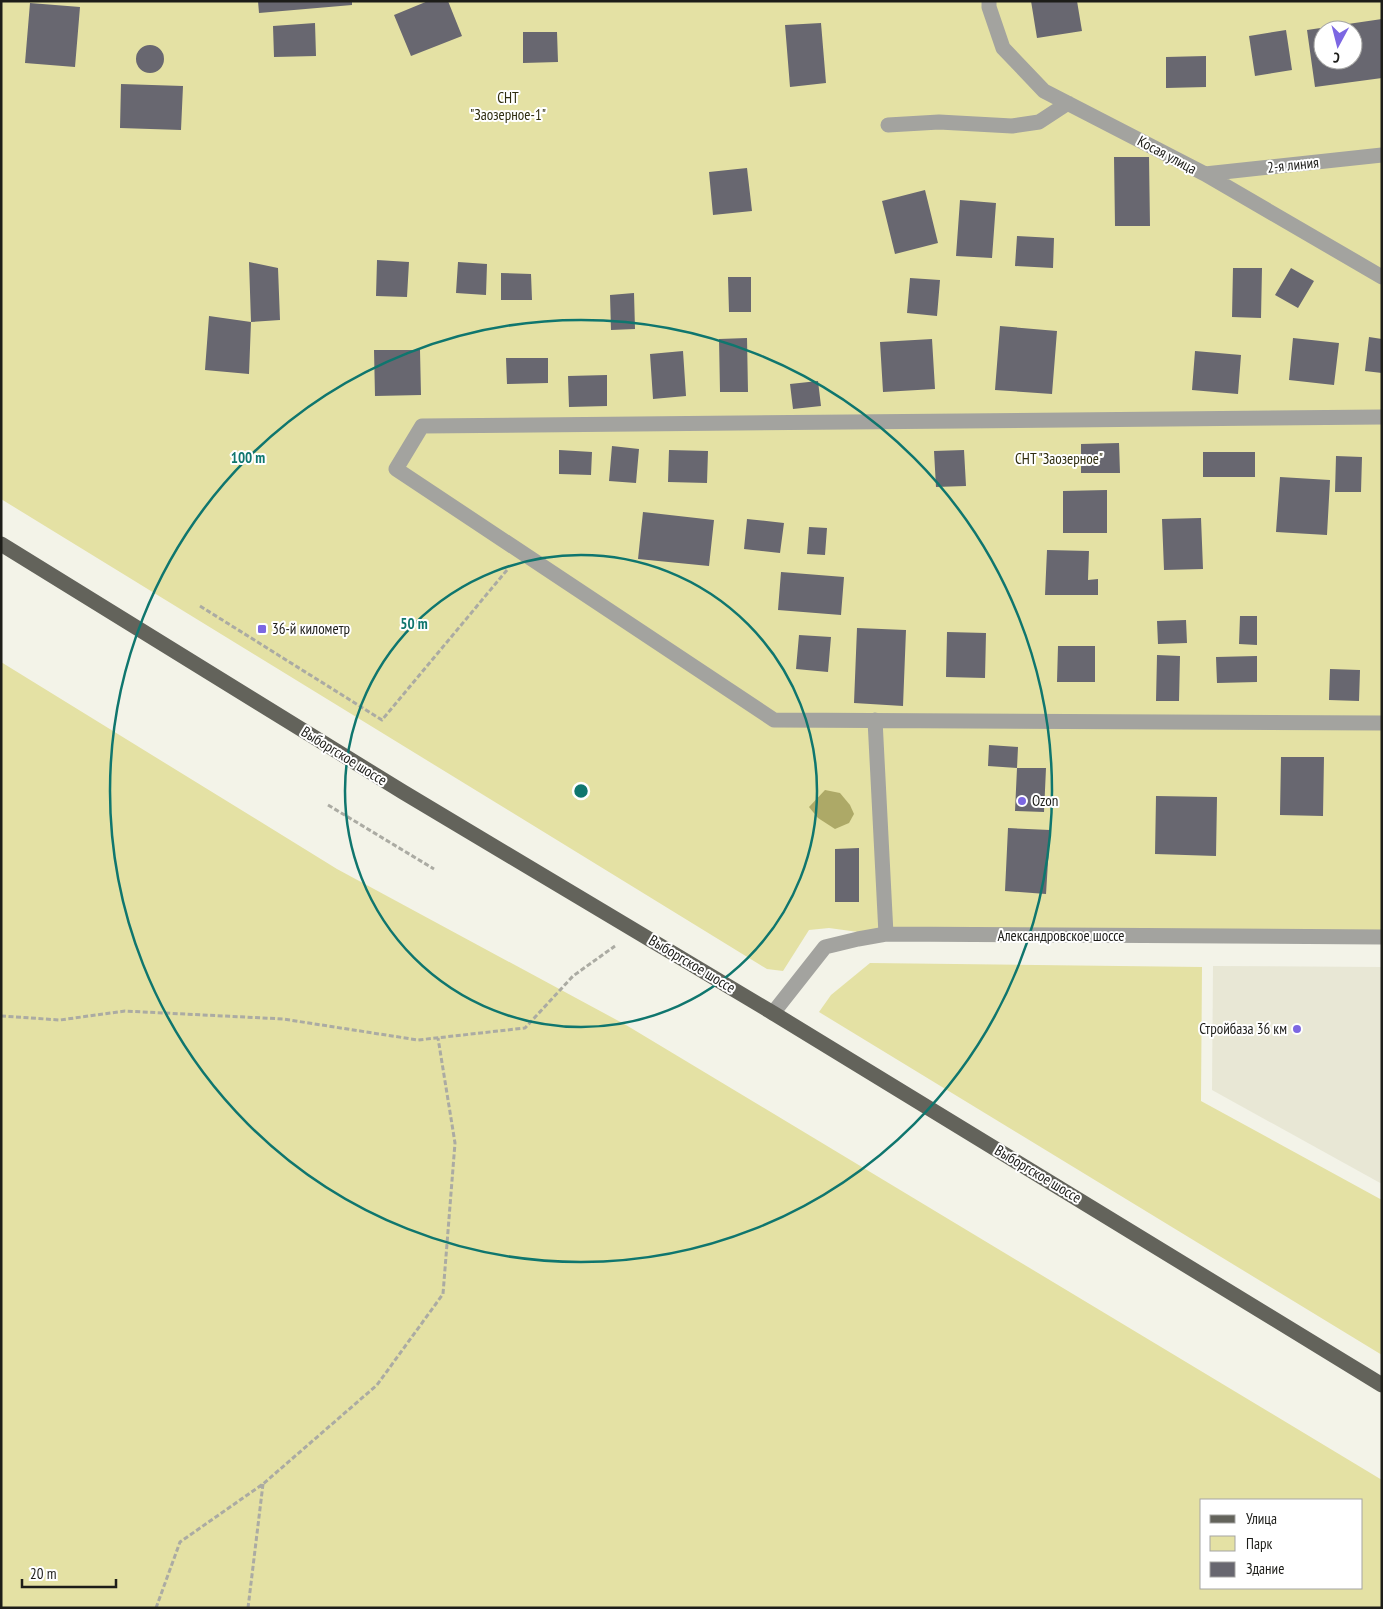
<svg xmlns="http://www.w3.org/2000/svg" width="1383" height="1609" font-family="'PT Sans Narrow',sans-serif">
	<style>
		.built { fill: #e8e7d5 }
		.green { fill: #e4e1a4; fill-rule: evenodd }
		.water { fill: #ada967 }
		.building { fill: #686770; fill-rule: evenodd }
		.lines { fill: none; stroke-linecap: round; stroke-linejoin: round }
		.path { stroke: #ababa3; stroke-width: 3; stroke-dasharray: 5 2.5; stroke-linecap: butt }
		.minor { stroke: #a3a39f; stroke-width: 15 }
		.major { stroke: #63635b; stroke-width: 15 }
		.ring { fill: none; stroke: #0f766e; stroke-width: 2.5 }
		.poi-dot { fill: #7c67e2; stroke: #fff; stroke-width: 2 }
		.labels { text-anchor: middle; stroke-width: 4; stroke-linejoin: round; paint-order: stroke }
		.park-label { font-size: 15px; fill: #2f2d0f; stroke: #fff }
		.street-label { font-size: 15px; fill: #1d1d19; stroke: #fff }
		.poi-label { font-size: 15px; fill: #1d1d19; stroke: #fff; text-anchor: start }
		.centre { fill: #0f766e; stroke: #fff; stroke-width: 2.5 }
		.ring-label { font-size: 15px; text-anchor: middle; font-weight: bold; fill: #0f766e; stroke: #fff; stroke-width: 4; stroke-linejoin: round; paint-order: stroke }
	</style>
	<rect width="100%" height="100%" fill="#f3f3e8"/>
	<path class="built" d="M 1213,966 L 1382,967 L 1382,1184 L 1212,1090 Z"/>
	<path class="green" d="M 1,1 L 1382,1 L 1382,937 L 880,935 L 829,928 L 809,930 L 783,971 L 767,969 L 1,499 ZM 1323,30 L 1353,30 L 1353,60 L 1323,60 ZM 817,800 L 849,823 L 810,807 Z
		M 1,662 L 337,869 L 626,1025 L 1382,1480 L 1382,1608 L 1,1608 ZM 1362,1500 L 1362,1588 L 1202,1588 L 1202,1500 Z
		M 870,963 L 1202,967 L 1201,1101 L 1382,1200 L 1382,1355 L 819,1012 L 831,995 Z"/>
	<path class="water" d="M 825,790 L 840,793 L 850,805 L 854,814 L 849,823 L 835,829 L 818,818 L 809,807 Z"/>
	<path class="building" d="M 258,1 L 352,1 L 352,5 L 259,13 Z
		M 428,1 L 448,1 L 462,36 L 411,56 L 394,15 Z
		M 1031,1 L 1077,1 L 1082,31 L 1037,38 Z
		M 30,3 L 80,7 L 75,67 L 25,63 Z
		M 1382,19 L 1382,78 L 1315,87 L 1307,30 ZM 1323,30 L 1353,30 L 1353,60 L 1323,60 Z
		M 315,23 L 316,56 L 274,57 L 273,26 Z
		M 821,23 L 826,83 L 790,87 L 785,25 Z
		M 1286,30 L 1292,70 L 1255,76 L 1249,36 Z
		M 523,32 L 557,32 L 558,62 L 523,63 Z
		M136 59a14 14 0 1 1 28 0a14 14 0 1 1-28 0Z
		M 1206,56 L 1206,87 L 1166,88 L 1166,57 Z
		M 121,84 L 183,86 L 181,130 L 120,128 Z
		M 1114,157 L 1149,157 L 1150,226 L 1115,226 Z
		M 747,168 L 752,211 L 713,215 L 709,172 Z
		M 925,190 L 938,243 L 895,254 L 882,201 Z
		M 960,200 L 996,203 L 992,258 L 956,256 Z
		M 1017,236 L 1054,238 L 1053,268 L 1015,266 Z
		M 377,260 L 409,262 L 407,297 L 376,296 Z
		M 249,262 L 278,268 L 280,320 L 251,322 Z
		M 458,262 L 487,264 L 486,295 L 456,293 Z
		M 1233,268 L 1262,268 L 1261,318 L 1232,317 Z
		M 1291,268 L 1314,281 L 1298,308 L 1275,295 Z
		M 501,273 L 531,274 L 532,300 L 501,300 Z
		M 728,277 L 751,277 L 751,312 L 729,312 Z
		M 910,278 L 940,280 L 937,316 L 907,313 Z
		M 634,293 L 635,329 L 611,330 L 610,295 Z
		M 209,316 L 251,322 L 249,374 L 205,370 Z
		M 1000,326 L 1057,331 L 1052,394 L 995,390 Z
		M 1369,337 L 1382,339 L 1382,373 L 1365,371 Z
		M 747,338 L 748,392 L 720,392 L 719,339 Z
		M 1293,338 L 1339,343 L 1334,385 L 1289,380 Z
		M 932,339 L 935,389 L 883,392 L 880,342 Z
		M 374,350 L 420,350 L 421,395 L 375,396 Z
		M 683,351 L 686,396 L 653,399 L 650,354 Z
		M 1195,351 L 1241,355 L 1238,394 L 1192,390 Z
		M 506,358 L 548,358 L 548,383 L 507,384 Z
		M 607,375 L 607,406 L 569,407 L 568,376 Z
		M 818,381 L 821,406 L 793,409 L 790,384 Z
		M 1119,443 L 1120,473 L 1081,473 L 1081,444 Z
		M 612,446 L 639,449 L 636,483 L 609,481 Z
		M 559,450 L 592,452 L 591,475 L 559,474 Z
		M 669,450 L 708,451 L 707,483 L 668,482 Z
		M 964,450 L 966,486 L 936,487 L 934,451 Z
		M 1203,452 L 1255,452 L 1255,477 L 1203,477 Z
		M 1336,456 L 1362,457 L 1361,492 L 1335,492 Z
		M 1280,477 L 1330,480 L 1327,535 L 1276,532 Z
		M 1107,490 L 1107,533 L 1063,533 L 1063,491 Z
		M 643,512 L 714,520 L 709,566 L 638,559 Z
		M 1201,518 L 1203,569 L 1164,570 L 1162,519 Z
		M 747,519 L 784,523 L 780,553 L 744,549 Z
		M 809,527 L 827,528 L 825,555 L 807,554 Z
		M 1047,550 L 1089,551 L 1088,580 L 1098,579 L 1098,595 L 1045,595 Z
		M 781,572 L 844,577 L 841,615 L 778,610 Z
		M 1240,616 L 1257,616 L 1257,645 L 1239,644 Z
		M 1186,620 L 1187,643 L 1158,644 L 1157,621 Z
		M 857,628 L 906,630 L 903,706 L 854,703 Z
		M 947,632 L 986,633 L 985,678 L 946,677 Z
		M 799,635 L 831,637 L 828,672 L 796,669 Z
		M 1058,646 L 1095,646 L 1095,682 L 1057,682 Z
		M 1157,655 L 1180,656 L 1179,701 L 1156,701 Z
		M 1257,656 L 1257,682 L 1217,683 L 1216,657 Z
		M 1330,669 L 1360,670 L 1359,701 L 1329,700 Z
		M 989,745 L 1018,747 L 1017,768 L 1046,768 L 1044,812 L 1015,811 L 1017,768 L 988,766 Z
		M 1281,757 L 1324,757 L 1323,816 L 1280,815 Z
		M 1156,796 L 1217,797 L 1216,856 L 1155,854 Z
		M 1008,828 L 1050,830 L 1046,894 L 1005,891 Z
		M 859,848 L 859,902 L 835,902 L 835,849 Z"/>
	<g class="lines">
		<path class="path" d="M 200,606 L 382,720 L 507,570
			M 328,805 L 434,869
			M 1,1016 L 60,1020 L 125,1011 L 283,1019 L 418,1040 L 525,1028 L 573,976 L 615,946
			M 156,1608 L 180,1542 L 263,1484 L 377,1385 L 443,1294 L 455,1143 L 438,1038
			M 248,1608 L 263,1484"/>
		<path class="minor" d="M 989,1 L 989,7 L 1003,48 L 1044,91 L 1205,174 L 1382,277
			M 888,125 L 939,122 L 1012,126 L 1039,122 L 1068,103
			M 1205,174 L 1382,155
			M 1382,417 L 422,426 L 396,469 L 774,720 L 1382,723
			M 875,720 L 886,934
			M 773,1013 L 825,947 L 858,939 L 886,934 L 1382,937"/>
		<path class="major" d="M 1,544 L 403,792 L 773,1013 L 1382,1385"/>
	</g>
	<g class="ring">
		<circle cx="581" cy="791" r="236"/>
		<circle cx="581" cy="791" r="471"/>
	</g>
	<g class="poi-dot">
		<rect x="257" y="624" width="10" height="10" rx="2.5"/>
		<circle cx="1022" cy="801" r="5"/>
		<circle cx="1297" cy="1029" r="5"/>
	</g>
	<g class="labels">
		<g class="park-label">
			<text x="508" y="103">СНТ<tspan x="508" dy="17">"Заозерное-1"</tspan></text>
			<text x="1059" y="464">СНТ "Заозерное"</text>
		</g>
		<g class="street-label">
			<text transform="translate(1167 155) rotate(28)" y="5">Косая улица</text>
			<text transform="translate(1293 165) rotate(-6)" y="5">2-я линия</text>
			<text transform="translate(344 756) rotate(32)" y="5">Выборгское шоссе</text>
			<text x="1061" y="941">Александровское шоссе</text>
			<text transform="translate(692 964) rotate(31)" y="5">Выборгское шоссе</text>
			<text transform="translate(1038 1174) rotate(31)" y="5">Выборгское шоссе</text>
		</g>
		<g class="poi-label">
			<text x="272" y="634">36-й километр</text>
			<text x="1032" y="806">Ozon</text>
			<text x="1287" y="1034" text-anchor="end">Стройбаза 36 км</text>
		</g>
	</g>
	<circle cx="581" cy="791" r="8" class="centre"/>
	<g class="ring-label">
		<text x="248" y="463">100 m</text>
		<text x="414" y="629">50 m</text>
	</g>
	<rect width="1383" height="1609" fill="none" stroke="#1d1d19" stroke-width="5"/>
	<rect x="1200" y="1499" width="162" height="90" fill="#ffffff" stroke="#a5a5a3"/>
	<rect x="1210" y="1515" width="25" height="8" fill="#63635b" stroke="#a5a5a3"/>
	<text x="1246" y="1524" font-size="15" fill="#1d1d19">Улица</text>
	<rect x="1210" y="1536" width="25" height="15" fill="#e4e1a4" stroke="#a5a5a3"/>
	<text x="1246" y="1549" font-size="15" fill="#1d1d19">Парк</text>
	<rect x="1210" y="1562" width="25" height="15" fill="#686770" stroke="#a5a5a3"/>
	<text x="1246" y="1574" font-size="15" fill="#1d1d19">Здание</text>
	<g transform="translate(1338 45) rotate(187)"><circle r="24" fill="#ffffff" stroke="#a5a5a3"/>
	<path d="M0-4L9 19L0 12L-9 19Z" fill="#7c67e2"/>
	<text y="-8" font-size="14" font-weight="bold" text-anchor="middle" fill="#1d1d19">С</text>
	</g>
	<path d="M22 1579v8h94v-8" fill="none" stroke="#1d1d19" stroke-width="2.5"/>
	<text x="30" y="1579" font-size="15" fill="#1d1d19" stroke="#ffffff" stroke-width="4" paint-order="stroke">20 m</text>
</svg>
